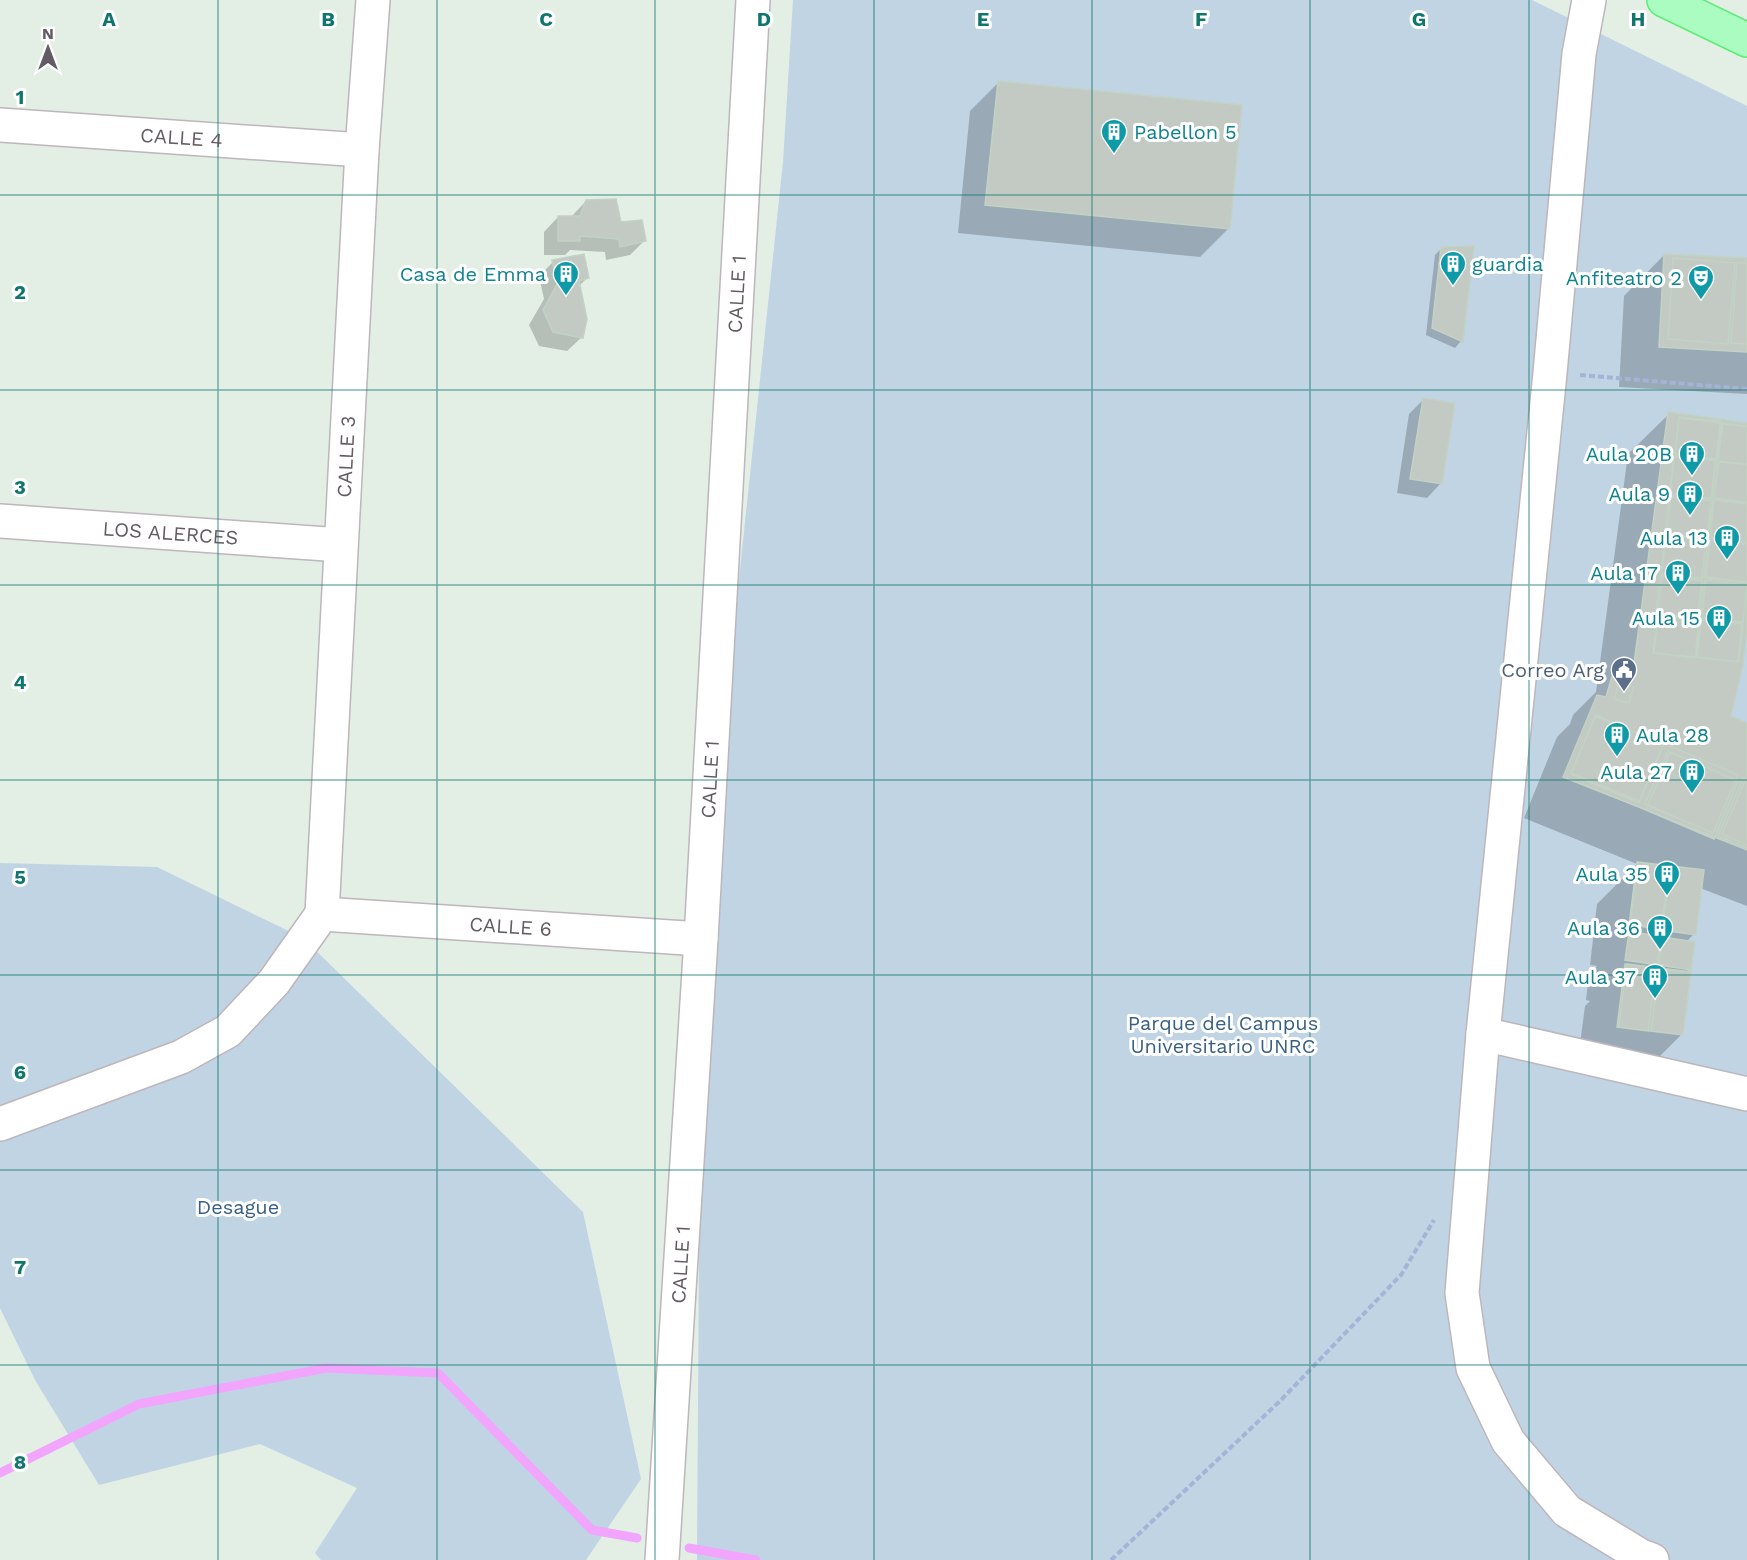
<svg xmlns="http://www.w3.org/2000/svg" width="1747" height="1560" font-family="'Work Sans',sans-serif">
	<style>
		.green { fill: #c0d4e4 }
		.shadow { fill: #0003 }
		.lines { fill: none; stroke-linecap: round; stroke-linejoin: round }
		.stream { stroke: #f1a5fc; stroke-width: 9 }
		.building { fill: #c2cac3; stroke: #c2d2c4; stroke-width: 1.5 }
		.minor-casing { stroke: #bdb6bc; stroke-width: 36 }
		.major-casing { stroke: #5ded74; stroke-width: 36 }
		.path { stroke: #a4b3d6; stroke-width: 4; stroke-dasharray: 6 3; stroke-linecap: butt }
		.minor { stroke: #fff; stroke-width: 33 }
		.major { stroke: #aafcc1; stroke-width: 33 }
		.grid { fill: none; stroke: #0f766e; stroke-width: 1.5; stroke-opacity: 0.55 }
		.labels { text-anchor: middle; stroke-width: 6; stroke-linejoin: round; paint-order: stroke }
		.culture-label { font-size: 20px; fill: #0d838f; stroke: #fff; text-anchor: end }
		.street-label { font-size: 20px; fill: #635b63; stroke: #fff }
		.service-label { font-size: 20px; fill: #4e5e75; stroke: #fff; text-anchor: end }
		.park-label { font-size: 20px; fill: #386085; stroke: #fff }
		.grid-label { font-size: 20px; text-anchor: middle; font-weight: bold; fill: #0f766e; stroke: #fff; stroke-width: 6; stroke-linejoin: round; paint-order: stroke }
	</style>
	<rect width="100%" height="100%" fill="#e3eee5"/>
	<path class="green" d="M 793,0 L 1532,0 L 1747,106 L 1747,1560 L 697,1560 L 701,939 L 783,162 Z
		M 0,863 L 157,867 L 303,938 L 583,1212 L 641,1479 L 586,1560 L 321,1560 L 315,1553 L 357,1488 L 260,1444 L 99,1485 L 35,1380 L 0,1308 Z"/>
	<path class="shadow" d="M 999,82 L 1229,228 L 1200,257 L 958,233 L 970,111 Z
		M 586,201 L 620,224 L 644,241 L 630,255 L 606,260 L 605,252 L 570,250 L 565,255 L 544,255 L 544,232 L 558,217 L 571,217 Z
		M 1472,247 L 1461,341 L 1455,348 L 1426,335 L 1435,255 L 1442,248 Z
		M 1664,255 L 1747,260 L 1747,394 L 1619,387 L 1624,296 Z
		M 553,262 L 587,278 L 579,286 L 582,337 L 567,351 L 539,346 L 529,325 L 544,299 L 539,276 Z
		M 1424,399 L 1441,483 L 1427,498 L 1397,493 L 1409,414 Z
		M 1669,414 L 1747,425 L 1747,617 L 1730,717 L 1747,724 L 1747,906 L 1700,888 L 1694,934 L 1686,942 L 1689,969 L 1685,973 L 1681,1035 L 1641,1075 L 1577,1067 L 1585,1006 L 1590,1001 L 1586,1000 L 1589,974 L 1597,966 L 1590,965 L 1597,904 L 1637,864 L 1524,818 L 1557,737 L 1570,724 L 1573,715 L 1596,692 L 1628,454 Z"/>
	<g class="lines">
		<path class="stream" d="M 0,1473 L 139,1404 L 326,1368 L 438,1373 L 592,1530 L 637,1538
			M 689,1548 L 756,1560"/>
	</g>
	<path class="building" d="M 998,81 L 1242,105 L 1230,229 L 985,205 Z
		M 616,199 L 621,222 L 642,220 L 646,241 L 620,247 L 619,239 L 580,236 L 580,241 L 558,241 L 558,216 L 580,216 L 586,200 Z
		M 1474,246 L 1463,342 L 1432,328 L 1441,247 Z
		M 584,254 L 589,278 L 579,281 L 587,319 L 583,338 L 553,332 L 543,310 L 557,284 L 552,260 Z
		M 1664,254 L 1747,258 L 1747,352 L 1659,347 Z
		M 1673,258 L 1735,263 L 1728,344 L 1668,339 Z
		M 1737,263 L 1747,263 L 1747,344 L 1731,343 Z
		M 1423,398 L 1455,403 L 1442,484 L 1410,479 Z
		M 1668,412 L 1747,423 L 1747,630 L 1743,665 L 1731,716 L 1747,723 L 1747,850 L 1563,777 L 1597,695 L 1606,697 L 1613,673 L 1632,678 Z
		M 1679,417 L 1721,421 L 1717,459 L 1675,454 Z
		M 1679,418 L 1720,423 L 1716,461 L 1675,456 Z
		M 1722,423 L 1747,426 L 1747,502 L 1714,498 Z
		M 1723,424 L 1747,427 L 1747,464 L 1718,461 Z
		M 1674,456 L 1715,460 L 1711,498 L 1669,494 Z
		M 1674,457 L 1716,461 L 1712,499 L 1670,495 Z
		M 1719,462 L 1747,465 L 1747,502 L 1714,498 Z
		M 1671,496 L 1713,500 L 1708,538 L 1667,534 Z
		M 1669,497 L 1711,501 L 1707,539 L 1665,534 Z
		M 1714,500 L 1747,504 L 1747,542 L 1710,538 Z
		M 1714,500 L 1747,503 L 1747,542 L 1710,538 Z
		M 1714,500 L 1747,504 L 1747,542 L 1710,538 Z
		M 1665,536 L 1706,540 L 1702,578 L 1661,574 Z
		M 1666,536 L 1708,540 L 1704,578 L 1662,574 Z
		M 1710,540 L 1747,544 L 1747,583 L 1706,578 Z
		M 1710,540 L 1747,544 L 1747,582 L 1706,577 Z
		M 1660,575 L 1702,580 L 1697,618 L 1656,613 Z
		M 1662,576 L 1703,581 L 1699,618 L 1658,614 Z
		M 1705,580 L 1747,585 L 1743,622 L 1701,618 Z
		M 1706,580 L 1747,585 L 1743,623 L 1702,618 Z
		M 1658,615 L 1699,619 L 1695,657 L 1653,653 Z
		M 1658,616 L 1699,620 L 1695,658 L 1654,653 Z
		M 1701,620 L 1743,624 L 1739,662 L 1697,657 Z
		M 1701,620 L 1742,624 L 1738,662 L 1696,657 Z
		M 1619,683 L 1634,687 L 1629,703 L 1614,699 Z
		M 1596,715 L 1664,744 L 1639,801 L 1571,773 Z
		M 1595,716 L 1663,745 L 1639,803 L 1571,774 Z
		M 1670,746 L 1738,775 L 1713,833 L 1645,804 Z
		M 1670,752 L 1738,781 L 1714,839 L 1646,810 Z
		M 1747,776 L 1747,845 L 1722,834 Z
		M 1743,778 L 1747,780 L 1747,848 L 1718,836 Z
		M 1637,862 L 1669,866 L 1661,929 L 1629,925 Z
		M 1638,862 L 1704,870 L 1696,935 L 1630,924 Z
		M 1671,866 L 1704,870 L 1696,935 L 1662,930 Z
		M 1629,932 L 1661,936 L 1657,965 L 1625,960 Z
		M 1629,932 L 1695,942 L 1691,970 L 1625,960 Z
		M 1663,937 L 1695,942 L 1691,970 L 1659,965 Z
		M 1625,964 L 1656,968 L 1648,1031 L 1617,1027 Z
		M 1627,964 L 1691,972 L 1683,1035 L 1619,1027 Z
		M 1659,969 L 1691,972 L 1683,1035 L 1651,1031 Z"/>
	<g class="lines">
		<defs>
			<g id="minor">
				<path d="M 1589,0 L 1579,54 L 1550,373 L 1483,1034 L 1462,1293 L 1473,1368 L 1508,1441 L 1567,1511 L 1641,1556 L 1652,1560"/>
				<path id="s1" d="M 0,125 L 362,150"/>
				<path id="s2" d="M 0,521 L 341,545"/>
				<path id="s3" d="M 322,914 L 362,150 L 373,0"/>
				<path id="s4" d="M 322,914 L 701,939"/>
				<path d="M 1483,1034 L 1747,1094"/>
				<path d="M 0,1124 L 181,1057 L 228,1031 L 274,982 L 322,914"/>
				<path id="s5" d="M 662,1560 L 701,939 L 753,0"/>
			</g>
			<path id="major" d="M 1664,0 L 1747,40"/>
		</defs>
		<use href="#minor" class="minor-casing"/>
		<use href="#major" class="major-casing"/>
		<path class="path" d="M 1580,375 L 1747,389
			M 1111,1560 L 1279,1402 L 1401,1275 L 1434,1220"/>
		<use href="#minor" class="minor"/>
		<use href="#major" class="major"/>
	</g>
	<path class="grid" d="M 218,0 L 218,1560M 437,0 L 437,1560M 655,0 L 655,1560M 874,0 L 874,1560M 1092,0 L 1092,1560M 1310,0 L 1310,1560M 1529,0 L 1529,1560M 0,195 L 1747,195M 0,390 L 1747,390M 0,585 L 1747,585M 0,780 L 1747,780M 0,975 L 1747,975M 0,1170 L 1747,1170M 0,1365 L 1747,1365"/>
	<defs>
		<symbol id="building-pin" viewBox="-11 -11 22 30"><path d="M0 17L-7.5 6A9.5 9.5 0 1 1 7.5 6Z" fill="#0f9aa8" stroke="#fff"/><path d="M-4-6H4V6H1V3H-1V6H-4ZM-2.5-4.3h1.7v1.8h-1.7ZM.8-4.3h1.7v1.8H.8ZM-2.5-1h1.7V.8h-1.7ZM.8-1h1.7V.8H.8Z" fill="#fff"/></symbol>
		<symbol id="theatre-pin" viewBox="-11 -11 22 30"><path d="M0 17L-7.5 6A9.5 9.5 0 1 1 7.5 6Z" fill="#0f9aa8" stroke="#fff"/><path d="M-5-5.5Q0-4 5-5.5V0Q5 5 0 6Q-5 5-5 0ZM-3.3-2.5H-1v1.5H-3.3ZM1-2.5H3.3v1.5H1ZM-2.8 1Q0 5.5 2.8 1Z" fill="#fff"/></symbol>
		<symbol id="civic-pin" viewBox="-11 -11 22 30"><path d="M0 17L-7.5 6A9.5 9.5 0 1 1 7.5 6Z" fill="#5c6f8a" stroke="#fff"/><path d="M-.6-6.5H3V-4.5H.6V-3L4-1V1h2V6H-6V1h2V-1L-.6-3ZM-1.2 2.5V6h2.4V2.5Z" fill="#fff"/></symbol>
	</defs>
	<g fill-rule="evenodd">
		<use href="#building-pin" x="1099" y="117" width="30" height="40"/>
		<use href="#building-pin" x="1438" y="249" width="30" height="40"/>
		<use href="#building-pin" x="551" y="259" width="30" height="40"/>
		<use href="#theatre-pin" x="1686" y="263" width="30" height="40"/>
		<use href="#building-pin" x="1677" y="439" width="30" height="40"/>
		<use href="#building-pin" x="1675" y="479" width="30" height="40"/>
		<use href="#building-pin" x="1712" y="523" width="30" height="40"/>
		<use href="#building-pin" x="1663" y="558" width="30" height="40"/>
		<use href="#building-pin" x="1704" y="603" width="30" height="40"/>
		<use href="#civic-pin" x="1609" y="655" width="30" height="40"/>
		<use href="#building-pin" x="1602" y="720" width="30" height="40"/>
		<use href="#building-pin" x="1677" y="757" width="30" height="40"/>
		<use href="#building-pin" x="1652" y="859" width="30" height="40"/>
		<use href="#building-pin" x="1645" y="913" width="30" height="40"/>
		<use href="#building-pin" x="1640" y="962" width="30" height="40"/>
	</g>
	<g class="labels">
		<g class="culture-label">
			<text x="1134" y="139" text-anchor="start">Pabellon 5</text>
			<text x="1472" y="271" text-anchor="start">guardia</text>
			<text x="546" y="281">Casa de Emma</text>
			<text x="1682" y="285">Anfiteatro 2</text>
			<text x="1672" y="461">Aula 20B</text>
			<text x="1670" y="501">Aula 9</text>
			<text x="1708" y="545">Aula 13</text>
			<text x="1658" y="580">Aula 17</text>
			<text x="1700" y="625">Aula 15</text>
			<text x="1636" y="742" text-anchor="start">Aula 28</text>
			<text x="1672" y="779">Aula 27</text>
			<text x="1648" y="881">Aula 35</text>
			<text x="1640" y="935">Aula 36</text>
			<text x="1636" y="984">Aula 37</text>
		</g>
		<g class="street-label">
			<text dy="7" stroke="none"><textPath href="#s1" startOffset="182">CALLE 4</textPath></text>
			<text dy="7" stroke="none"><textPath href="#s5" startOffset="1268">CALLE 1</textPath></text>
			<text dy="7" stroke="none"><textPath href="#s3" startOffset="458">CALLE 3</textPath></text>
			<text dy="7" stroke="none"><textPath href="#s2" startOffset="171">LOS ALERCES</textPath></text>
			<text dy="7" stroke="none"><textPath href="#s5" startOffset="782">CALLE 1</textPath></text>
			<text dy="7" stroke="none"><textPath href="#s4" startOffset="189">CALLE 6</textPath></text>
			<text dy="7" stroke="none"><textPath href="#s5" startOffset="296">CALLE 1</textPath></text>
		</g>
		<g class="service-label">
			<text x="1604" y="677">Correo Arg</text>
		</g>
		<g class="park-label">
			<text x="1223" y="1030">Parque del Campus<tspan x="1223" dy="23">Universitario UNRC</tspan></text>
			<text x="238" y="1214">Desague</text>
		</g>
	</g>
	<g class="grid-label">
		<text x="109" y="26">A</text>
		<text x="328" y="26">B</text>
		<text x="546" y="26">C</text>
		<text x="764" y="26">D</text>
		<text x="983" y="26">E</text>
		<text x="1201" y="26">F</text>
		<text x="1419" y="26">G</text>
		<text x="1638" y="26">H</text>
		<text x="20" y="104">1</text>
		<text x="20" y="299">2</text>
		<text x="20" y="494">3</text>
		<text x="20" y="689">4</text>
		<text x="20" y="884">5</text>
		<text x="20" y="1079">6</text>
		<text x="20" y="1274">7</text>
		<text x="20" y="1469">8</text>
	</g>
	<g transform="translate(48 48)" stroke="#ffffff" stroke-width="4.5" paint-order="stroke">
	<path d="M0-4.5L10 22L0 15L-10 22Z" fill="#635b63"/>
	<text y="-9" font-size="16" font-weight="bold" text-anchor="middle" fill="#635b63">N</text>
	</g>
</svg>
